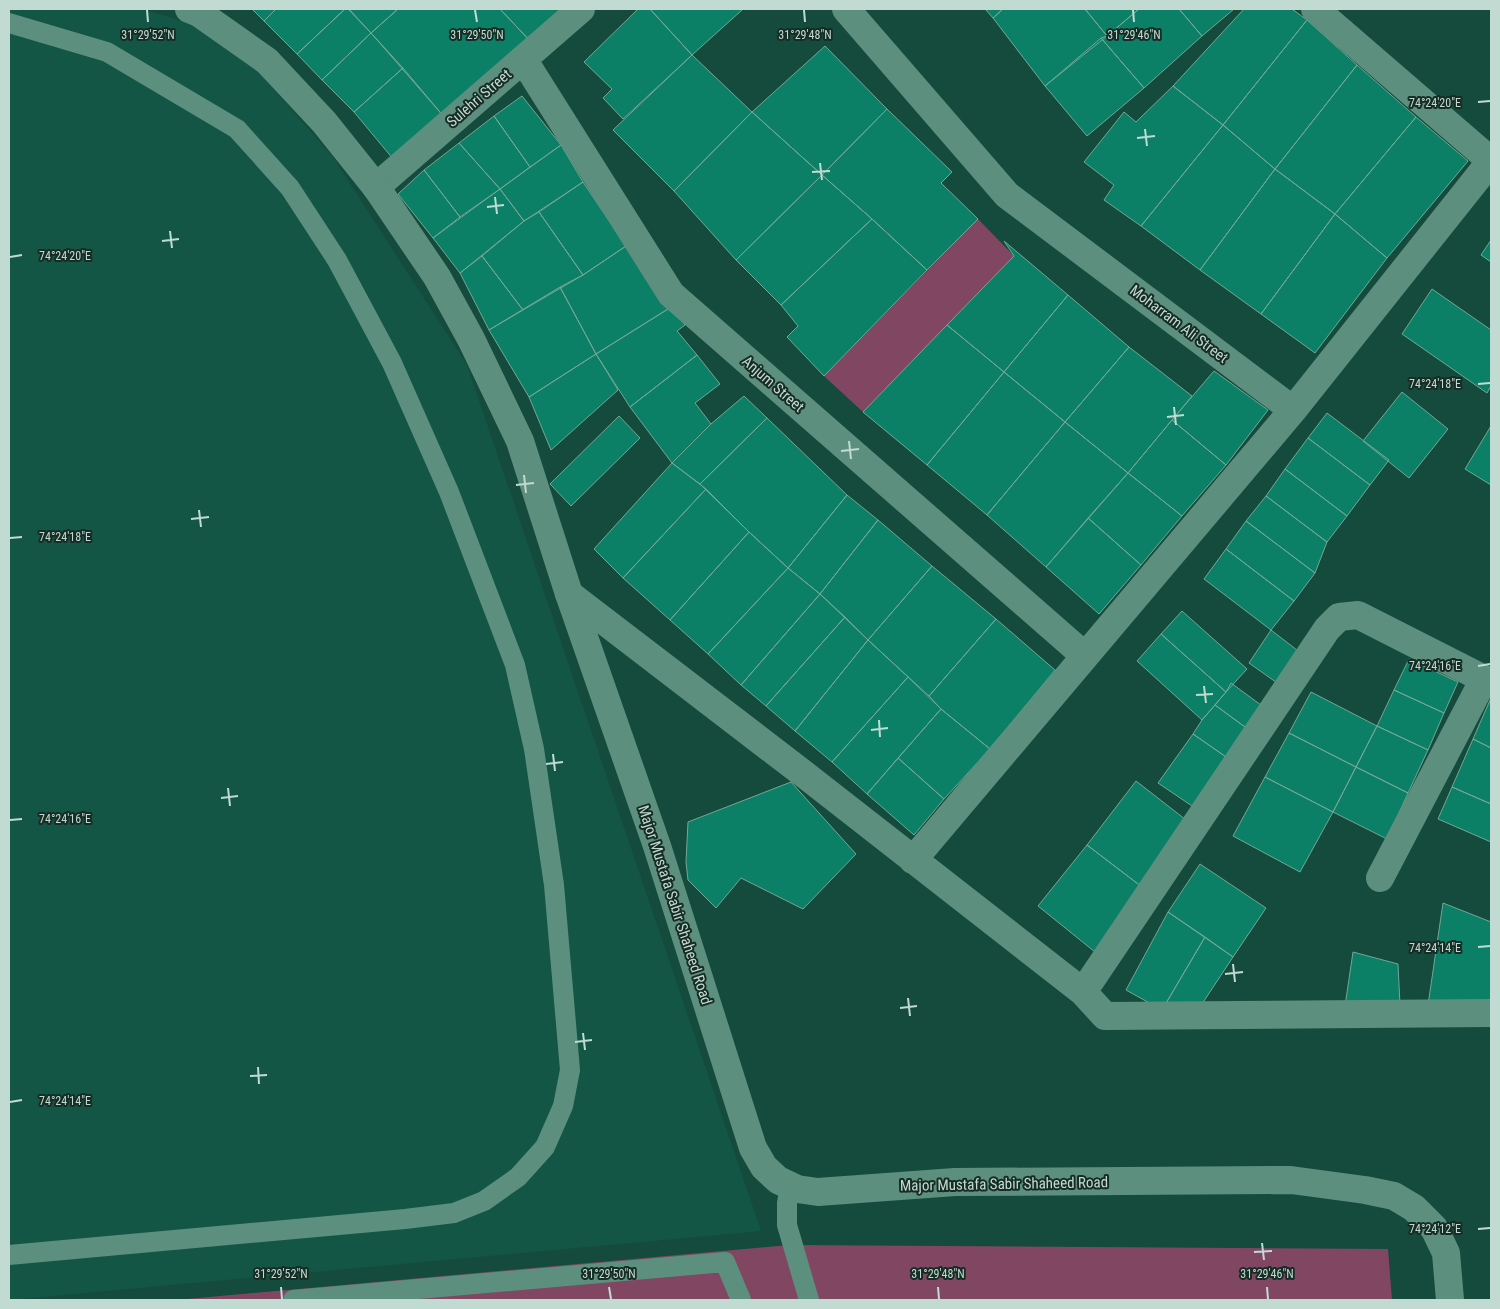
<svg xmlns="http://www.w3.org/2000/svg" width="1500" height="1309" font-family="'Roboto Condensed',sans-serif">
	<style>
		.built { fill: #135645 }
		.green { fill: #814762 }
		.building { fill: #0c8066; stroke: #73a796 }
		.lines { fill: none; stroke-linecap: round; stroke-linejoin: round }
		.service { stroke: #5c8f7e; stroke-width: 20 }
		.minor { stroke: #5c8f7e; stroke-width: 28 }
		.tertiary { stroke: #5c8f7e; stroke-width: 28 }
		.ticks { fill: none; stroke: #c1dbd2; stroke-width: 2 }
		.labels { text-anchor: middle; stroke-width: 4; stroke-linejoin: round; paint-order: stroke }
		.street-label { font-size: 15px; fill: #c1dbd2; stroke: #162c25 }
		.ticks-label { font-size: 12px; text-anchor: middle; fill: #c1dbd2; stroke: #162c25; stroke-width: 4; stroke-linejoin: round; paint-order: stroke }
	</style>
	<rect width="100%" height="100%" fill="#154b3c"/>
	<path class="built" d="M 9,9 L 142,9 L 192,24 L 257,70 L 333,157 L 467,365 L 761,1231 L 9,1300 Z"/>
	<path class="green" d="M 978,219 L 1014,256 L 863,412 L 824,376 Z
		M 789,1245 L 1388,1249 L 1392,1300 L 176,1300 Z"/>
	<path class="building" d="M 252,9 L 276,9 L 264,21 Z
		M 276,9 L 345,9 L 297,54 L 264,21 Z
		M 345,9 L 349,9 L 371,33 L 322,80 L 297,54 Z
		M 348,9 L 398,9 L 371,33 Z
		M 398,9 L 500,9 L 532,43 L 445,118 L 371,33 Z
		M 500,9 L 568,9 L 532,43 Z
		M 638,9 L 650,9 L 692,55 L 623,119 L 603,98 L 612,89 L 584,62 Z
		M 650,9 L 740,9 L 742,10 L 692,55 Z
		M 985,9 L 1003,9 L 993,18 Z
		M 1003,9 L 1085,9 L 1107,36 L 1045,86 L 993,18 Z
		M 1085,9 L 1139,9 L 1107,36 Z
		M 1139,9 L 1179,9 L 1202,36 L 1144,88 L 1101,38 L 1107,36 Z
		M 1179,9 L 1234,9 L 1202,36 Z
		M 1244,9 L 1292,9 L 1307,20 L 1223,125 L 1173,86 Z
		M 1307,20 L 1357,65 L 1275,169 L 1223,125 Z
		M 371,33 L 403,68 L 354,112 L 322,80 Z
		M 1101,38 L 1144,88 L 1087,136 L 1045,86 Z
		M 825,46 L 887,109 L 822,175 L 752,112 Z
		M 692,55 L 752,112 L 674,191 L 613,130 Z
		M 1357,65 L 1416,117 L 1335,214 L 1275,169 Z
		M 403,68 L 445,118 L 394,160 L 354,112 Z
		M 1173,86 L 1223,125 L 1141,226 L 1104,200 L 1114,185 L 1084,162 L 1124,112 L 1136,122 Z
		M 522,96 L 561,145 L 530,167 L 494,116 Z
		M 887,109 L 952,172 L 941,183 L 978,219 L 927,270 L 872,219 L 822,175 Z
		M 752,112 L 822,175 L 736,260 L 674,191 Z
		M 494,116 L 530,167 L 500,189 L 459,143 Z
		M 1416,117 L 1468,161 L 1387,258 L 1335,214 Z
		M 1223,125 L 1275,169 L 1200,270 L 1141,226 Z
		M 459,143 L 500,189 L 460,217 L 424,170 Z
		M 561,145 L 583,182 L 524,221 L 500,189 Z
		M 1275,169 L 1335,214 L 1261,314 L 1200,270 Z
		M 424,170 L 460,217 L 433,238 L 398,194 Z
		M 822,175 L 872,219 L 781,305 L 736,260 Z
		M 583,182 L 626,246 L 583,275 L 539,212 Z
		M 500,189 L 524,221 L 460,273 L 433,238 Z
		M 539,212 L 583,275 L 523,310 L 482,256 L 524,221 Z
		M 1335,214 L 1387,258 L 1315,353 L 1261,314 Z
		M 872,219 L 927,270 L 824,376 L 787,337 L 798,326 L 781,305 Z
		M 1491,240 L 1491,262 L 1481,255 Z
		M 1004,241 L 1068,295 L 1004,372 L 947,325 L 1014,256 Z
		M 626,246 L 668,309 L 596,354 L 560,287 L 583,275 Z
		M 482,256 L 523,310 L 489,330 L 460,273 Z
		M 560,287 L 596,354 L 529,397 L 489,330 Z
		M 1432,289 L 1491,330 L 1491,386 L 1487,393 L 1402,334 Z
		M 1068,295 L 1129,347 L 1065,422 L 1004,372 Z
		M 668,302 L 685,325 L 677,331 L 697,355 L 630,407 L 596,354 L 668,309 Z
		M 947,325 L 1004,372 L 927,465 L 863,412 Z
		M 1129,347 L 1192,396 L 1128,473 L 1065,422 Z
		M 596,354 L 618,390 L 551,450 L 529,397 Z
		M 697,355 L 720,384 L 695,403 L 711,424 L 672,463 L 630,407 Z
		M 1214,371 L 1268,410 L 1226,465 L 1172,420 Z
		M 1004,372 L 1065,422 L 987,515 L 927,465 Z
		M 1402,392 L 1448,429 L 1409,478 L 1363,441 Z
		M 744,396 L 767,418 L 700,484 L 672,463 L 711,424 Z
		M 1327,413 L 1389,460 L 1370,485 L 1308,438 Z
		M 619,416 L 640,438 L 571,506 L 550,484 Z
		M 767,418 L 847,495 L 788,568 L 749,532 L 700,484 Z
		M 1172,420 L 1226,465 L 1182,516 L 1128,473 Z
		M 1065,422 L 1128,473 L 1046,567 L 987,515 Z
		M 1491,426 L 1491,485 L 1465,469 Z
		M 1308,438 L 1370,485 L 1347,516 L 1285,469 Z
		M 672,463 L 706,489 L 623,578 L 594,549 Z
		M 1285,469 L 1347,516 L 1327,542 L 1266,496 Z
		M 1128,473 L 1182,516 L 1141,565 L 1088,518 Z
		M 706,489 L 749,532 L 670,620 L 623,578 Z
		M 847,495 L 878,520 L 820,594 L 788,568 Z
		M 1266,496 L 1327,542 L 1315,573 L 1246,521 Z
		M 1088,518 L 1141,565 L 1099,614 L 1046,567 Z
		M 878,520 L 932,566 L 868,640 L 820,594 Z
		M 1246,521 L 1315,573 L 1294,601 L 1226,549 Z
		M 749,532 L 788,568 L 708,654 L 670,620 Z
		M 1226,549 L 1294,601 L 1271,630 L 1204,579 Z
		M 932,566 L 996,619 L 929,696 L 868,640 Z
		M 788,568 L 820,594 L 741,685 L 708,654 Z
		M 820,594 L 845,617 L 766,706 L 741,685 Z
		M 1182,611 L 1247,669 L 1226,692 L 1161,634 Z
		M 845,617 L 868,640 L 795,731 L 766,706 Z
		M 996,619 L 1055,670 L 990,749 L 941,709 L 929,696 Z
		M 1271,630 L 1302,654 L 1280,685 L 1249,663 Z
		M 1161,634 L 1226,692 L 1202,720 L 1137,661 Z
		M 868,640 L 908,677 L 832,762 L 795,731 Z
		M 1409,659 L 1458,682 L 1444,713 L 1394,690 Z
		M 908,677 L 941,709 L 867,794 L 832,762 Z
		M 1231,683 L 1265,708 L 1249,730 L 1215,705 L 1226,692 Z
		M 1394,690 L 1444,713 L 1428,750 L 1377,726 Z
		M 1311,692 L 1377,726 L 1356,767 L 1289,733 Z
		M 1491,698 L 1491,748 L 1473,739 Z
		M 1215,705 L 1249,730 L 1229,759 L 1193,734 L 1202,720 Z
		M 941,709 L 990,749 L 944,799 L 898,758 Z
		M 1377,726 L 1428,750 L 1408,793 L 1356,767 Z
		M 1289,733 L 1356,767 L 1333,812 L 1265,777 Z
		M 1193,734 L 1229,759 L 1195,808 L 1158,783 Z
		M 1473,739 L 1491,748 L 1491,804 L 1452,787 Z
		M 898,758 L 944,799 L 914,835 L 867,794 Z
		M 1356,767 L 1408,793 L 1387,839 L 1333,812 Z
		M 1265,777 L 1333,812 L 1300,872 L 1233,836 Z
		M 1136,781 L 1190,823 L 1142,887 L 1087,845 Z
		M 791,782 L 856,854 L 803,909 L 741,878 L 716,908 L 688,880 L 686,862 L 688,822 Z
		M 1452,787 L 1491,804 L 1491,842 L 1438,819 Z
		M 1087,845 L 1142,887 L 1095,952 L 1038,906 Z
		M 1200,864 L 1266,908 L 1233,957 L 1168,912 Z
		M 1443,903 L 1491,922 L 1491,1002 L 1428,1005 Z
		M 1168,912 L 1205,937 L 1162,1010 L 1126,990 Z
		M 1205,937 L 1233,957 L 1200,1007 L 1162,1010 Z
		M 1353,952 L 1398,964 L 1400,1005 L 1345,1006 Z"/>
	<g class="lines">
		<path class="service" d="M 9,23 L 107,52 L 237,129 L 290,188 L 337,260 L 392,363 L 449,492 L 515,665 L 534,749 L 554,885 L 570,1070 L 563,1106 L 545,1147 L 518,1177 L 484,1201 L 454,1213 L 405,1219 L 9,1255
			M 790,1186 L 787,1203 L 787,1225 L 809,1300
			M 293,1300 L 725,1262 L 741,1300"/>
		<path class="minor" d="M 846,9 L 1007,195 L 1293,410
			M 1315,9 L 1491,161
			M 523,59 L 671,294 L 1085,656
			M 376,187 L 581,9
			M 569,594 L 809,778 L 1083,992 L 1105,1016 L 1491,1013
			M 913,860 L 1293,410 L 1491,161
			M 1380,878 L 1484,679
			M 1083,992 L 1327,629 L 1339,617 L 1358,615 L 1484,679 L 1491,681"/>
		<path class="tertiary" d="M 189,9 L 199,13 L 267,61 L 324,122 L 376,187 L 437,277 L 471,339 L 520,441 L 569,594 L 657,846 L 753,1148 L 764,1167 L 778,1180 L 797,1189 L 818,1192 L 955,1182 L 1291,1180 L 1365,1190 L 1394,1196 L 1414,1208 L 1434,1228 L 1446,1253 L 1450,1300"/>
	</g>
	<path class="ticks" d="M 147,10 L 148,22M 475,10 L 477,22M 804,10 L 805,22M 1133,10 L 1134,22M 1478,102 L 1490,101M 1145,129 L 1147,146M 1137,138 L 1155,136M 820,163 L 822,180M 812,172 L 830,171M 495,197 L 497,214M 487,207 L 504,205M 170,231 L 172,248M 162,241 L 179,239M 10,257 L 22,255M 1478,384 L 1490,383M 1174,407 L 1176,425M 1167,417 L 1184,415M 849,441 L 851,459M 841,451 L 859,449M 524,475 L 526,493M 516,485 L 534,483M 199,510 L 201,527M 191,519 L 209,517M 10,538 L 22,537M 1478,666 L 1490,664M 1204,686 L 1206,703M 1196,695 L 1213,694M 879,720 L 880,737M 871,730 L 888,728M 553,754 L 555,771M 546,764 L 563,762M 228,788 L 230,806M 221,798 L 238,796M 10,820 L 22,819M 1478,947 L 1490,946M 1233,964 L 1235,982M 1225,974 L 1243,972M 908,998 L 910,1016M 900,1008 L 917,1006M 583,1033 L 585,1050M 575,1042 L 592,1040M 258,1067 L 259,1084M 250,1076 L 267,1075M 10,1102 L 22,1100M 1478,1229 L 1490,1228M 1262,1243 L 1264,1260M 1254,1252 L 1272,1251M 281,1287 L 282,1299M 609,1287 L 611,1299M 938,1287 L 939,1299M 1267,1287 L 1268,1299"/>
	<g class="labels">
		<g class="street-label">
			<text transform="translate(479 98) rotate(-41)" y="5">Sulehri Street</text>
			<text transform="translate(1179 324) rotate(37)" y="5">Moharram Ali Street</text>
			<text transform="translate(773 384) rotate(41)" y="5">Anjum Street</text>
			<text transform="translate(675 905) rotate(72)" y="5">Major Mustafa Sabir Shaheed Road</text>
			<text transform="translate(1004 1184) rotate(-1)" y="5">Major Mustafa Sabir Shaheed Road</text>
		</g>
	</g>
	<g class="ticks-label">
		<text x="148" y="39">31°29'52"N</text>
		<text x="477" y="39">31°29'50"N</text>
		<text x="805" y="39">31°29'48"N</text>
		<text x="1134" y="39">31°29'46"N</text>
		<text x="1435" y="107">74°24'20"E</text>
		<text x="65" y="260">74°24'20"E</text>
		<text x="1435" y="388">74°24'18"E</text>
		<text x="65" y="541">74°24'18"E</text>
		<text x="1435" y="670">74°24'16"E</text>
		<text x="65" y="823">74°24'16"E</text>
		<text x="1435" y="952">74°24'14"E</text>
		<text x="65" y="1105">74°24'14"E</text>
		<text x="1435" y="1233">74°24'12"E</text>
		<text x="281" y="1278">31°29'52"N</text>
		<text x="609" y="1278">31°29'50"N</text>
		<text x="938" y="1278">31°29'48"N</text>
		<text x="1267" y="1278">31°29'46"N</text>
	</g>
	<rect width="1500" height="1309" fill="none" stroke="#c1dbd2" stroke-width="20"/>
</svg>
